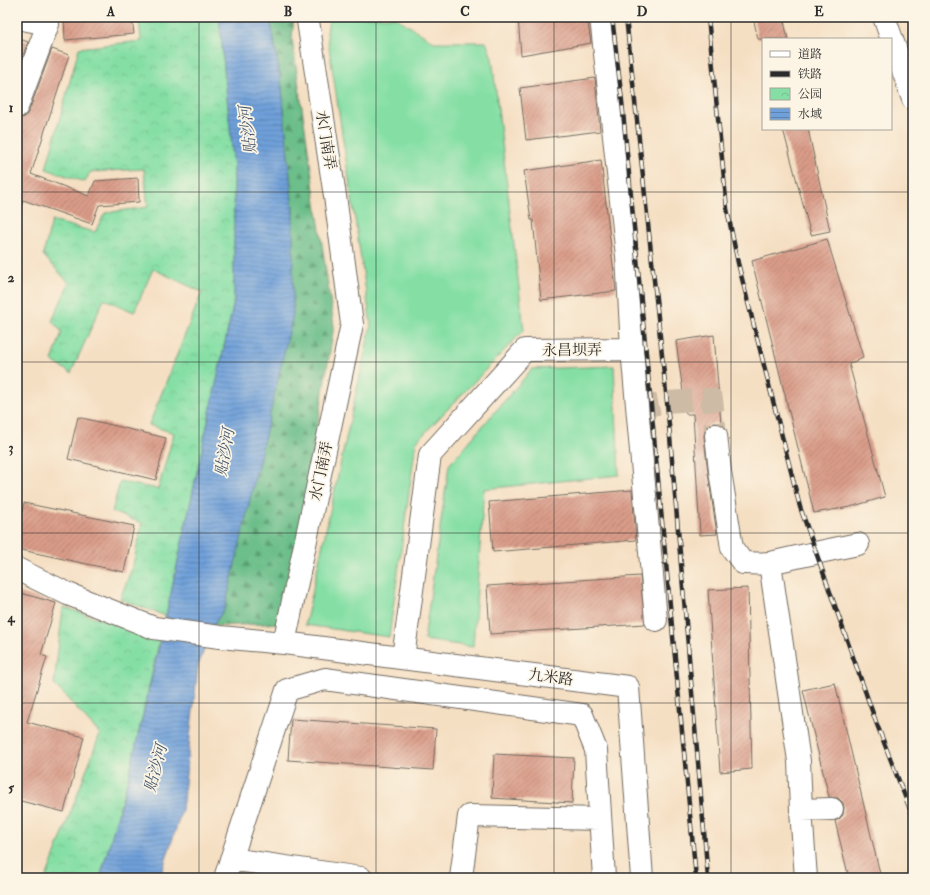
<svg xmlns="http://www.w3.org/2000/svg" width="930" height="895" font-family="'IM FELL Double Pica','Noto Serif SC',serif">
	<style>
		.grass { fill: #85dfa5; stroke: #588568 }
		.forest { fill: url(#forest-firs); stroke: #4c745a }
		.park { fill: url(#park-crowns); stroke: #588568 }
		.water { fill: url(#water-rules); stroke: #4e6682 }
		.building { fill: url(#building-hatch) }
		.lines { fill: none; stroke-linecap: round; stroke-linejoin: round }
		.minor-tunnel { stroke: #cdbba5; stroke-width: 22; stroke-dasharray: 22 11; stroke-linecap: butt }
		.minor-casing { stroke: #726a60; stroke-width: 24 }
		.minor { stroke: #fff; stroke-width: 22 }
		.rail-casing { stroke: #2b2b2b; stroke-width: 4.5 }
		.rail { stroke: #fcf5e5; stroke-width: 3; stroke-dasharray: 9; stroke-linecap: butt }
		.grid { fill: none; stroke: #2b2b2b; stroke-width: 1; stroke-opacity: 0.55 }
		.labels { text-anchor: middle; stroke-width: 3.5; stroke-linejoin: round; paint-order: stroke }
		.street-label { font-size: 15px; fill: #2b2b2b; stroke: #fcf5e5 }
		.water-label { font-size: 16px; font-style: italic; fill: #475a71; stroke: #fcf5e5 }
		.neatline { fill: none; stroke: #2b2b2b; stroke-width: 1.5 }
		.grid-label { font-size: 13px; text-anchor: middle; font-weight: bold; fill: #2b2b2b }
	</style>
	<defs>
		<pattern id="forest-firs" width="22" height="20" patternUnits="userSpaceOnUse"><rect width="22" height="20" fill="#6cbe8a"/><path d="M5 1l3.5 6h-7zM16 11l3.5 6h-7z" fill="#599b71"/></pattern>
		<pattern id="park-crowns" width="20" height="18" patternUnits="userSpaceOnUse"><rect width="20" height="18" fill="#85dfa5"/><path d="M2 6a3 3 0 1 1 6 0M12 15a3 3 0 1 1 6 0" fill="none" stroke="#73c08e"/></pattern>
		<pattern id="water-rules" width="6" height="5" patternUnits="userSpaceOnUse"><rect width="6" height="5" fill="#70a0da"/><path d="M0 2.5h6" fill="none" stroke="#5c83b1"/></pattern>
		<pattern id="building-hatch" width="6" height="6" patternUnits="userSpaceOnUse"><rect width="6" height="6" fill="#da9c89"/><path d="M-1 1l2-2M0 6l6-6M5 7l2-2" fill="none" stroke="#b17f70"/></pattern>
	</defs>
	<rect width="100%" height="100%" fill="#fcf5e5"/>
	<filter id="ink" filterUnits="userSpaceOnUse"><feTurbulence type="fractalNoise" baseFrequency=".025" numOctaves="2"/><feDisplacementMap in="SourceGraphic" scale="8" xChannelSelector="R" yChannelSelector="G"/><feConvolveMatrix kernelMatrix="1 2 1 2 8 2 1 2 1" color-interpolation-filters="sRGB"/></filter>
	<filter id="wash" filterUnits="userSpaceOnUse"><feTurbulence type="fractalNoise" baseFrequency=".012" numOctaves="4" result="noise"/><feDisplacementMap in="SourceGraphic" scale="16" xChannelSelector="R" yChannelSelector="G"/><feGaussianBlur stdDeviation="0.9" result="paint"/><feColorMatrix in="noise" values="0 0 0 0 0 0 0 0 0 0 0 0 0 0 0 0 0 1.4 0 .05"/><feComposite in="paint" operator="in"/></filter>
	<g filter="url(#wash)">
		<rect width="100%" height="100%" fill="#f5dfc3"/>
		<path class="grass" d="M 329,17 L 395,17 L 434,42 L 486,42 L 492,58 L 524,330 L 416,442 L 389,637 L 305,625 L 371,325 L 327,34 Z
			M 614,366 L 619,475 L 484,489 L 473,647 L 424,640 L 449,465 L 532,369 Z"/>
		<path class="forest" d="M 270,17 L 294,17 L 292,39 L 334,326 L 285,623 L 213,626 L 225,608 L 293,212 L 282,88 Z"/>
		<path class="park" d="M 139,17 L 219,17 L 234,168 L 234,301 L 166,616 L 120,599 L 133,565 L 142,523 L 112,512 L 120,482 L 158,489 L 174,433 L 149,425 L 202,292 L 153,269 L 134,312 L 104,299 L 71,373 L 52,361 L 62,332 L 52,321 L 69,283 L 43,255 L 52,221 L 95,232 L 105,213 L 148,207 L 144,169 L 90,172 L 85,182 L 46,169 L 79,48 L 141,41 Z
			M 63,607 L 160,638 L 129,775 L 100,878 L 46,878 L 100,734 L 54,684 Z"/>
		<path class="water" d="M 219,17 L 270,17 L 282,88 L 293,212 L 293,315 L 225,608 L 213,626 L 198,666 L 182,810 L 160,878 L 100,878 L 129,775 L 166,616 L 234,301 L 234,168 Z"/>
		<g id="blocks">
			<path class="building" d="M 64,17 L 132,17 L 134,34 L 65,40 Z
				M 518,17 L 587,17 L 591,43 L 521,55 Z
				M 753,17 L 783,17 L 788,39 L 758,39 Z
				M 17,38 L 28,42 L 17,71 Z
				M 52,49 L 69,55 L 31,174 L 89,196 L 95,181 L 138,178 L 139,202 L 99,205 L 92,224 L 23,200 L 21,207 L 17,206 L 17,124 L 18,119 L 25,117 L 29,111 Z
				M 595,78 L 600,131 L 526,140 L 520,88 Z
				M 783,129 L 808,129 L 830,231 L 811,235 Z
				M 601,160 L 616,291 L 541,300 L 533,220 L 531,220 L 524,171 Z
				M 827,239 L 863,357 L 849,364 L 885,497 L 850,507 L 814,513 L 752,261 Z
				M 714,335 L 721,424 L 715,423 L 709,425 L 705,430 L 704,436 L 708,473 L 717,534 L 700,535 L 693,414 L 686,414 L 676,341 Z
				M 78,417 L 166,438 L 156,480 L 68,459 Z
				M 632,490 L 636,540 L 493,552 L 489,502 Z
				M 24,503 L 134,526 L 124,572 L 17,549 L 17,536 Z
				M 640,576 L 645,624 L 490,634 L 487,586 Z
				M 748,588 L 752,769 L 720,772 L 708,590 Z
				M 17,592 L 56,603 L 41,655 L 47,657 L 27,722 L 84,737 L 64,812 L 17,800 Z
				M 835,683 L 881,878 L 849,878 L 835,821 L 839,819 L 843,815 L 844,808 L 843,803 L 838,798 L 829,797 L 803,690 Z
				M 291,719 L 436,729 L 433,770 L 288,760 Z
				M 494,754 L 574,758 L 572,803 L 492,798 Z"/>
		</g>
	</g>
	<g filter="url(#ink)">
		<use href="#blocks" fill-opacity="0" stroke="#726a60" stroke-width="1"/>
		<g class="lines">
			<path class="minor-tunnel" d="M 637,408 L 667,402 L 712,399 L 716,435"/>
			<defs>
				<path id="minor" d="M 601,17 L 627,256 L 632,349 L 656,620
					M 884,17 L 913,99
					M 17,18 L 48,24 L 17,107
					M 716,435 L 720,471 L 732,548 L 743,563 C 751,563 762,564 770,563 C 800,556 829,550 858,544
					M 770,563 L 799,761 L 801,810 L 832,809
					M 17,569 L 68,594 L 154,628 L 220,637 L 284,643 L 352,324 L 335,196 L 308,21
					M 284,643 L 628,687 L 642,878
					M 403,658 L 430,455 L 525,350 L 632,349
					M 801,810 L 806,878
					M 231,859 L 361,878
					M 225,878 L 287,690 L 325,679 L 582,715 L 596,750 L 604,878
					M 461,878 L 469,816 L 600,819"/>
			</defs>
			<use href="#minor" class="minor-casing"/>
			<use href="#minor" class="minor"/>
			<defs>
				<path id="rail" d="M 612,17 L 622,101 L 696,878
					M 626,17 L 667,402 L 708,878
					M 708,17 L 727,209 L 738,263 L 800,507 L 876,722 L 913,817"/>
			</defs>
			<use href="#rail" class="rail-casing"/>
			<use href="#rail" class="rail"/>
		</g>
	</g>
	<path class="grid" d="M 199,17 L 199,878M 376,17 L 376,878M 554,17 L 554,878M 731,17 L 731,878M 17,192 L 913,192M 17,362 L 913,362M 17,533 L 913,533M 17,703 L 913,703"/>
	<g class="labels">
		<g class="street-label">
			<text transform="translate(326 140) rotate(81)" y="5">水门南弄</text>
			<text transform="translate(572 350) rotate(-1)" y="5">永昌坝弄</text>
			<text transform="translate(321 471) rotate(-78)" y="5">水门南弄</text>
			<text transform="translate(551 677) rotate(7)" y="5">九米路</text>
		</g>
		<g class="water-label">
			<text transform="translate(247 130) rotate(-97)" y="6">贴沙河</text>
			<text transform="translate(224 452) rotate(-80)" y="6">贴沙河</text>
			<text transform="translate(155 768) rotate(-75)" y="6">贴沙河</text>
		</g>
	</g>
	<rect width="930" height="895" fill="none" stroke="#fcf5e5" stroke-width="44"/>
	<rect x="762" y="38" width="130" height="92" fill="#fcf5e5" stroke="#a8a49b"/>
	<rect x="770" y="51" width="20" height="6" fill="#ffffff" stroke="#a8a49b"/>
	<text x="798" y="58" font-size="12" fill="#2b2b2b">道路</text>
	<rect x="770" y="71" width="20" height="6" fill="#2b2b2b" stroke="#a8a49b"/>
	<text x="798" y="78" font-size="12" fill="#2b2b2b">铁路</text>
	<rect x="770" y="88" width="20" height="12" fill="url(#park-crowns)" stroke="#a8a49b"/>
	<text x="798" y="98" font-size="12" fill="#2b2b2b">公园</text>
	<rect x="770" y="108" width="20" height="12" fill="url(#water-rules)" stroke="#a8a49b"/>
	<text x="798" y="118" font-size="12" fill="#2b2b2b">水域</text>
	<rect x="22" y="22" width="886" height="851" class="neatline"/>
	<g class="grid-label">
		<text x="111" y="16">A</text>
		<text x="288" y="16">B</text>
		<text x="465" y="16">C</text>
		<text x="642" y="16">D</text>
		<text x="819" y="16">E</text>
		<text x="11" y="112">1</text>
		<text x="11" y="282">2</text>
		<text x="11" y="452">3</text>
		<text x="11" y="622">4</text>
		<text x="11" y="792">5</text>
	</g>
</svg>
